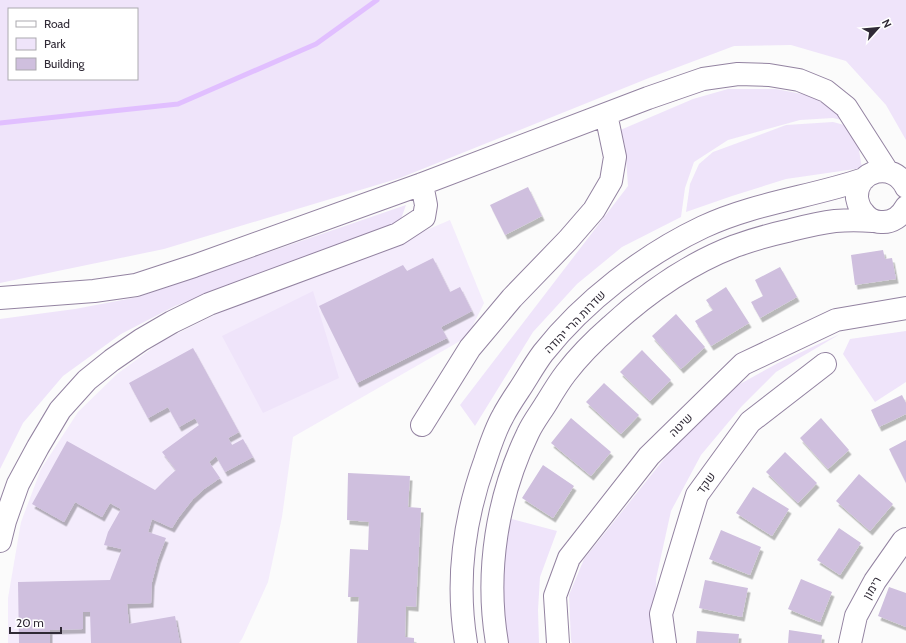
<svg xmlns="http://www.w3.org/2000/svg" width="906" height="643" font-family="Cabin,Heebo,sans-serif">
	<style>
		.built { fill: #f4ecfc }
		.green { fill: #efe4fa; fill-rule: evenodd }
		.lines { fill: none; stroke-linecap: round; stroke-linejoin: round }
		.stream { stroke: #e1bfff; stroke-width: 5 }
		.building { fill: #cfbfde; filter: url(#shadow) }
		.minor-casing { stroke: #9383a1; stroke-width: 24 }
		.minor { stroke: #fff; stroke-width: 22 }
		.labels { text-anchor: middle; stroke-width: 3; stroke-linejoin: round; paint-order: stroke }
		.street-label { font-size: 12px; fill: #302a36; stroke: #fff }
	</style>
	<defs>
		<filter id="shadow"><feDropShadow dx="2.5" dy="4.5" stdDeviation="0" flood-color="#0004"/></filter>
	</defs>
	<rect width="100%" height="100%" fill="#fbfbfb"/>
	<path class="built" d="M 450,220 L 484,303 L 467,337 L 293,437 L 282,517 L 268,582 L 242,639 L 239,643 L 8,643 L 8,598 L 21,522 L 41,469 L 78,412 L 117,374 L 162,341 L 231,307 L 335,269 Z"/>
	<path class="green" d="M 0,0 L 906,0 L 906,140 L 886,105 L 846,61 L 791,45 L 734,46 L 649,78 L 400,178 L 164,249 L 0,283 ZM 9,9 L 137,9 L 137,79 L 9,79 Z
		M 728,89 L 776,89 L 812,96 L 850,122 L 833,118 L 800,120 L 728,140 L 694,162 L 685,188 L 681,217 L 622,247 L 577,284 L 533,332 L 475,426 L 460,405 L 628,186 L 625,145 L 618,131 L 693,99 Z
		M 833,122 L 848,126 L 857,138 L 862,168 L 786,179 L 732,196 L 686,212 L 690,184 L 699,164 L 713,152 L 786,125 Z
		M 406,205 L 401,219 L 390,227 L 175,306 L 121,334 L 63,376 L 23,423 L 0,469 L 0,319 L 75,309 L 138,297 Z
		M 313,291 L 339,378 L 263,413 L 222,336 Z
		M 906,331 L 906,382 L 875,402 L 843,354 L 850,339 Z
		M 840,334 L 776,372 L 742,406 L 701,455 L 671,511 L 656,579 L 658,643 L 572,643 L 571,641 L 569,595 L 584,559 L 696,419 L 729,390 L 778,363 Z
		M 508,518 L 557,531 L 540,577 L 538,610 L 539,643 L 505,643 L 500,586 Z"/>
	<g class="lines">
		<path class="stream" d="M 0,123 L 178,104 L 316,44 L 377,0"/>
	</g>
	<path class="building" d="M 528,187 L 542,216 L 505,235 L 490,205 Z
		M 883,250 L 885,259 L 892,258 L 896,279 L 855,285 L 851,255 Z
		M 433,258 L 450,292 L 460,287 L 472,311 L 441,327 L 447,338 L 357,383 L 319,306 L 403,265 L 407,271 Z
		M 780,267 L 797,297 L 760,318 L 751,302 L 763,296 L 755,280 Z
		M 726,287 L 749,323 L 711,346 L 695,321 L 713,310 L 706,300 Z
		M 676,314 L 705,347 L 681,369 L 652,336 Z
		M 193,348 L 239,432 L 228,438 L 232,445 L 243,439 L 253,457 L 225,472 L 216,456 L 209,462 L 220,478 L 204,489 L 193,499 L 179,517 L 172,528 L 152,519 L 148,532 L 166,538 L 158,559 L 152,582 L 151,603 L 127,604 L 129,624 L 175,616 L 180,643 L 91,643 L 90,612 L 83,612 L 83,629 L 50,630 L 50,643 L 19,643 L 18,582 L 110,580 L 122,549 L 104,545 L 108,532 L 121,509 L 110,503 L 102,517 L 75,502 L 64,522 L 32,504 L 67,441 L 155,490 L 166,479 L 176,470 L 162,452 L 199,425 L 195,418 L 179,427 L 168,407 L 148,418 L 129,383 Z
		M 642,350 L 671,380 L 650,401 L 620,372 Z
		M 604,383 L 639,415 L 621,434 L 586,402 Z
		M 902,395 L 906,403 L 906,414 L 879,427 L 871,410 Z
		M 571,418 L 611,452 L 591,476 L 551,443 Z
		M 821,418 L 849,450 L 828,469 L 800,438 Z
		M 906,440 L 906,483 L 889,449 Z
		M 785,452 L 817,483 L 798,503 L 766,472 Z
		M 543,465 L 574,486 L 553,518 L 522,498 Z
		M 348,473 L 410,476 L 408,507 L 421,508 L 416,607 L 406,606 L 405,637 L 414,638 L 414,643 L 357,643 L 359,597 L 348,597 L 350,549 L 368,550 L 369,522 L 347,520 Z
		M 859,474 L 893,504 L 870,531 L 836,501 Z
		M 753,487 L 789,509 L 772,536 L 736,513 Z
		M 839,528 L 861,543 L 840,575 L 817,560 Z
		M 721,530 L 761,547 L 750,575 L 709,559 Z
		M 801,579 L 832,592 L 820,622 L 788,609 Z
		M 705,580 L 748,588 L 742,617 L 699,608 Z
		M 889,587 L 906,593 L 906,627 L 878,616 Z
		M 789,630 L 822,635 L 821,643 L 788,643 Z
		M 697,631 L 739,634 L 738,643 L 696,643 Z"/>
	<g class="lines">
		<defs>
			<path id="minor" d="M 906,187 C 894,161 856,169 857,198 C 858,203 859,208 863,212 C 867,218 874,222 881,222 C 892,223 901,216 906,207
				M 0,298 L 94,291 L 136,285 L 194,266 L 422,184 L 648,98 L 703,79 L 738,74 L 769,75 L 799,80 L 826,91 L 846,107 L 887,171
				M 422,425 L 470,348 L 512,298 L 568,240 L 594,210 L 611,181 L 615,157 L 606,114
				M 0,541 L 5,521 L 18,484 L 38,447 L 60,410 L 87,380 L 112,360 L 141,340 L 172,322 L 209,304 L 398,234 L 424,217 L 426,205 L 422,184
				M 466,643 C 456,582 464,519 485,461 C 490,446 495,430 503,416 C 507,408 513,399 519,390 C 527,378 534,365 543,353 C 584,301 644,255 703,227 C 754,203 811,197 864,179
				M 497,643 C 485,572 497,497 528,433 C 533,422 541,412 547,402 C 553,392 559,382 566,373 C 579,356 595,340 611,326 C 647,293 688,264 735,246 C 752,240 769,235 787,231 C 803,227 818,223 835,221 C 847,220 860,220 873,221
				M 558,643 L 555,596 L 569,558 L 649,456 L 743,364 L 836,320 L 906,308
				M 665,643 L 661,614 L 697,495 L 750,422 L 825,364
				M 850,643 L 856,616 L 875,581 L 903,541 L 906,539"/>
		</defs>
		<use href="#minor" class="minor-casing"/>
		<use href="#minor" class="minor"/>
	</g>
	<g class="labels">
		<g class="street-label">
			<text transform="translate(575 322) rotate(-46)" y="4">שדרות הרי יהודה</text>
			<text transform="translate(681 425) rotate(-45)" y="4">שיטה</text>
			<text transform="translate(706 483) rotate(-55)" y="4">שקד</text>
			<text transform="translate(872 588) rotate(-60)" y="4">רימון</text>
		</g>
	</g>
	<rect x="8" y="8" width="130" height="72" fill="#ffffff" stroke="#acaaaf"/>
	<rect x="16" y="21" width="20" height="6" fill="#ffffff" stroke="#acaaaf"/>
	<text x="44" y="28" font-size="12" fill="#302a36">Road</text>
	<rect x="16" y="38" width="20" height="12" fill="#efe4fa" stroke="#acaaaf"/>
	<text x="44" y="48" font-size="12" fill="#302a36">Park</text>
	<rect x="16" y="58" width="20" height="12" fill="#cfbfde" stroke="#acaaaf"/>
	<text x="44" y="68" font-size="12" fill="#302a36">Building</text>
	<g transform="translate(878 28) rotate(63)" stroke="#ffffff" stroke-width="3" paint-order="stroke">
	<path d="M0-3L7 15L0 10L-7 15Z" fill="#302a36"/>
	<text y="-6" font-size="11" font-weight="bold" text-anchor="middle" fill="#302a36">N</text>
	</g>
	<path d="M10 627v6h51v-6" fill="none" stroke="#302a36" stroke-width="2"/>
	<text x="16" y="627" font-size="12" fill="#302a36" stroke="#ffffff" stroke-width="3" paint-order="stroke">20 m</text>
</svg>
